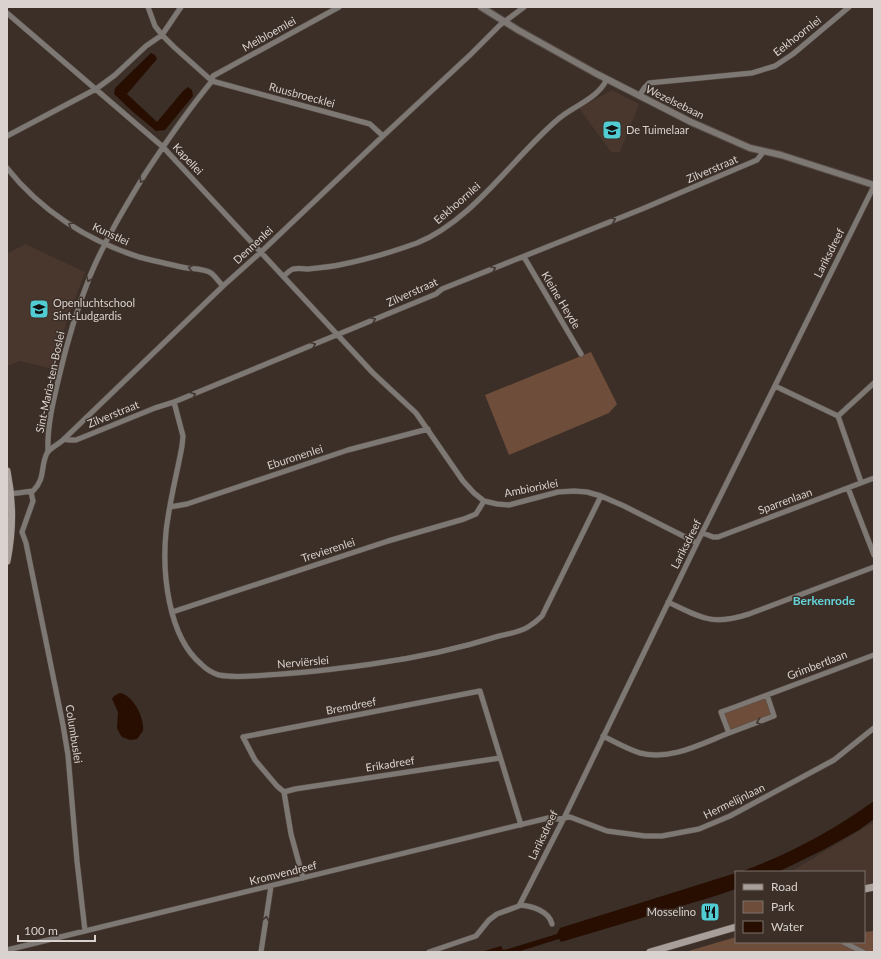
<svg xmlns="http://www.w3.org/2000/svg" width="881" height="959" font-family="Lato,sans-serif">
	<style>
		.built { fill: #49372d }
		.green { fill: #6e4d3a }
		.water { fill: #270e01 }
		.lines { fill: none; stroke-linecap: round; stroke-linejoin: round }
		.minor-casing { stroke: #584c46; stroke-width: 6 }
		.tertiary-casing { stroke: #584c46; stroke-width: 8 }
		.secondary-casing { stroke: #584c46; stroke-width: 8 }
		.minor { stroke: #7e7874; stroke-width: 5 }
		.tertiary { stroke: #7e7874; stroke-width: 6 }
		.secondary { stroke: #a99f9a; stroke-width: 7 }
		.oneway { stroke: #423630 }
		.labels { text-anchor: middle; stroke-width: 3; stroke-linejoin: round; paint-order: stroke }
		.street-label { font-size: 11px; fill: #dad2ce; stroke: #3b2f28 }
		.poi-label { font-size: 11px; fill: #dad2ce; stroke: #3b2f28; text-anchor: start }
		.neighbourhood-label { font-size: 12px; font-weight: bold; fill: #65d2d8; stroke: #3b2f28 }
	</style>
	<rect width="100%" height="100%" fill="#3b2f28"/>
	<path class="built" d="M 612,90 L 639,104 L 620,152 L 611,152 L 579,108 Z
		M 25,244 L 85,272 L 65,327 L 53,369 L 20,361 L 7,366 L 7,254 Z
		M 874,822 L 874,882 L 864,885 L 864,872 L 790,872 Z"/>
	<path class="green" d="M 591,352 L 617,404 L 609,413 L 509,455 L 485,395 Z
		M 763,698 L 766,698 L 772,715 L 730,730 L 724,713 Z
		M 874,931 L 874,952 L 685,952 L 736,937 L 736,942 L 864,942 L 864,932 Z"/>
	<path class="water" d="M 151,53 L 155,55 L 157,59 L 127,94 L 157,122 L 183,91 L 188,87 L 192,90 L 193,96 L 165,130 L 156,131 L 132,111 L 114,94 L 115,88 Z
		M 120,693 C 133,695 145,718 143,731 L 137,739 L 130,740 L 122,737 L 120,734 L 117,728 L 118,712 L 112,699 L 114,696 Z
		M 874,801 L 874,819 L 859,830 L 825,849 L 778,872 L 740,872 C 788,855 832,831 874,801 Z
		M 736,873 L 736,889 L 712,897 L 561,942 L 559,939 L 517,952 L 481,952 L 501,946 L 503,950 L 508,949 L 557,934 L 560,928 Z"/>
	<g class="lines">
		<defs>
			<path id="minor" d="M 148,7 L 155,26 L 162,35 L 181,7
				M 7,13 L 163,147 L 373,373 L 416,413 L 463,481 L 474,493 L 484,501 L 497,504 L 509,505 L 558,492 L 574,491 L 587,492 L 601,496 L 624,506 L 697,543
				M 639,96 L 645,87 L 649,83 L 752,73 L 775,66 L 793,54 L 849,7
				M 7,136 L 96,89 L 115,75 L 146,46 L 162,35 L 174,47 L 212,81 L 370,124 L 383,136
				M 7,168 C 40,210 88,241 139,257 C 155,261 171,265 187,268 C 194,269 205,269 211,273 C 215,276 219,282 223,286
				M 524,257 L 581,354
				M 284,276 C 286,274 290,270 293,269 C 298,268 304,269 308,269 C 318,268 329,267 339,265 C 365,260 392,252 417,243 C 472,221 512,159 556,121 C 572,106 597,100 607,79
				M 775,386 L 838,416 L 861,482
				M 174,402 L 183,436 L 182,446 C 177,474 169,503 166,532 C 162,573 168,636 201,664 C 206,669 212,673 219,675 C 234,678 252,676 267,675 C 303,673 337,669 372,664 C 415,658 458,649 499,636 C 508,634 520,632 528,627 C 533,624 538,620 542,616 L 601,496
				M 838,416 L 874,383
				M 64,439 L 69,440 L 76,440 L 155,408 L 174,402 L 436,294 L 442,289 L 642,209 L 757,160 L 764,151
				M 48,452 C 47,426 53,402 59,377 C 67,342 77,309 90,276 C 105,240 125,207 145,174 C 166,142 188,110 212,81 L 213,76 L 339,7
				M 848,488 L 874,555
				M 31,492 L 33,501 L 22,532 L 26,543 L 63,725 L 68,755 L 77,861 L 85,931
				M 10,494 L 33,491 C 46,478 40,467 47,453 C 50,448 57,445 62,441 L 223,286 L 261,252 L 383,136 L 470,55 L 500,25 L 524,7
				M 170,507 L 187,504 L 348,450 L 428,429
				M 703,533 L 713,537 L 718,537 L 874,478
				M 668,602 C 702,618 712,626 749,614 L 874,567
				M 172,612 L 388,541 L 464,519 L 476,514 L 484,501
				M 767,695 L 774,716 L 729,733 L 721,712 L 735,707 L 874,655
				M 603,736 C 615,742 627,749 640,753 C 670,761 701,744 729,733
				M 284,792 L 295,789 L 500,758
				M 303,878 L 291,834 L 284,792 L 277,786 L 255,760 L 243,737 L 480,691 L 521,825
				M 520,905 C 532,906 549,911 552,924
				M 843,942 L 863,952
				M 7,950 L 548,818 L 557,819 L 570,817 L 607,831 L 645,836 L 662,836 L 699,829 L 730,816 L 834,760 L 874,728
				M 261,952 L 271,886
				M 429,952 L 476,936 L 489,920 L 497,914 L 519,906 L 564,818 L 697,543 L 874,186"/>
			<path id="tertiary" d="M 481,7 L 518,30 L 595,73 L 691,122 L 750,148 L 781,155 L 874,185"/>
			<path id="secondary" d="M 7,471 C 13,500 13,531 7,561
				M 864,889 L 874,887
				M 650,952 L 736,927"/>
		</defs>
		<use href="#minor" class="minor-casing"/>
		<use href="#tertiary" class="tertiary-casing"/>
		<use href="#secondary" class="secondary-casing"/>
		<use href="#minor" class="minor"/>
		<use href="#tertiary" class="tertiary"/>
		<use href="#secondary" class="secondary"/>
	</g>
	<defs><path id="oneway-chevron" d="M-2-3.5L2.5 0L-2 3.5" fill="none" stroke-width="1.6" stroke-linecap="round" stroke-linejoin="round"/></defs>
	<g class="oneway">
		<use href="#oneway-chevron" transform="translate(142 180) rotate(122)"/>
		<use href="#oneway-chevron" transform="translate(613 220) rotate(-22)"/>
		<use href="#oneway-chevron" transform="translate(71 225) rotate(-150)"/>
		<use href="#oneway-chevron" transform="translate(191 268) rotate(-169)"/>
		<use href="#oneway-chevron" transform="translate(493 269) rotate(-21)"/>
		<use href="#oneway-chevron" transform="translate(89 279) rotate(112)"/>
		<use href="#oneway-chevron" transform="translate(373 320) rotate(-22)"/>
		<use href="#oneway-chevron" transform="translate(313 345) rotate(-22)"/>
		<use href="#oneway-chevron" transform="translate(193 395) rotate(-22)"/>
		<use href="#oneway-chevron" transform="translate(759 722) rotate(160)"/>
		<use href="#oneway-chevron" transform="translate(266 919) rotate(-81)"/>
	</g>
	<defs>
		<symbol id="school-square" viewBox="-11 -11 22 22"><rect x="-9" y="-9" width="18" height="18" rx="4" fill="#51ccd3" stroke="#3b2f28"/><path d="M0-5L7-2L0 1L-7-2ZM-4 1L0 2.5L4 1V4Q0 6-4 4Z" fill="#111"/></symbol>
		<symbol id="restaurant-square" viewBox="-11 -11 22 22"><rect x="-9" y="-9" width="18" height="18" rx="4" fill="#51ccd3" stroke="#3b2f28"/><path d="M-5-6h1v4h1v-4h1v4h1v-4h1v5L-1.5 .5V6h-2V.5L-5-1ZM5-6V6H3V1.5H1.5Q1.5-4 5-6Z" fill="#111"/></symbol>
	</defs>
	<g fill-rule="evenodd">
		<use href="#school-square" x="601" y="119" width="22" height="22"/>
		<use href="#school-square" x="28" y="298" width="22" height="22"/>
		<use href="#restaurant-square" x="699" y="901" width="22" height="22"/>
	</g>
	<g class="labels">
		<g class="street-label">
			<text transform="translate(269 34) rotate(-29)" y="4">Meibloemlei</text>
			<text transform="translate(797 36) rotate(-38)" y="4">Eekhoornlei</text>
			<text transform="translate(302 95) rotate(15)" y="4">Ruusbroecklei</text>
			<text transform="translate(675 102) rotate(26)" y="4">Wezelsebaan</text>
			<text transform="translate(188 159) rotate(47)" y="4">Kapellei</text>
			<text transform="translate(712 169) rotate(-23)" y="4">Zilverstraat</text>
			<text transform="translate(457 203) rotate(-41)" y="4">Eekhoornlei</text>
			<text transform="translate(111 234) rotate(25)" y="4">Kunstlei</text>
			<text transform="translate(253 245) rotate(-43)" y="4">Dennenlei</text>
			<text transform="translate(829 253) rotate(-63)" y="4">Lariksdreef</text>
			<text transform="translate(412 292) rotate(-24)" y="4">Zilverstraat</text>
			<text transform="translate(561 300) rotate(59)" y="4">Kleine Heyde</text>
			<text transform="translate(50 382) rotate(-78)" y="4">Sint-Maria-ten-Boslei</text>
			<text transform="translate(113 414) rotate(-22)" y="4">Zilverstraat</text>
			<text transform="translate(295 457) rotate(-18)" y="4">Eburonenlei</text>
			<text transform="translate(531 488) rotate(-11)" y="4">Ambiorixlei</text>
			<text transform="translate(785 501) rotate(-20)" y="4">Sparrenlaan</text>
			<text transform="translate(686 544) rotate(-63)" y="4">Lariksdreef</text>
			<text transform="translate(328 550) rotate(-18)" y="4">Trevierenlei</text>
			<text transform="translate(303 662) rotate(-5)" y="4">Nerviërslei</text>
			<text transform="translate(817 665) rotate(-21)" y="4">Grimbertlaan</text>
			<text transform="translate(351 706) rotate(-11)" y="4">Bremdreef</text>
			<text transform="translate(74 734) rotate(81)" y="4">Columbuslei</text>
			<text transform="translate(390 764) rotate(-9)" y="4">Erikadreef</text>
			<text transform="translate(734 801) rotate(-26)" y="4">Hermelijnlaan</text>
			<text transform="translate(543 835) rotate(-64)" y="4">Lariksdreef</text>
			<text transform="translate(283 873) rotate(-14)" y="4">Kromvendreef</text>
		</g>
		<g class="poi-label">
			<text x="626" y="134">De Tuimelaar</text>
			<text x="53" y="307">Openluchtschool<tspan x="53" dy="13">Sint-Ludgardis</tspan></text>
			<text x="696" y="916" text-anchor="end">Mosselino</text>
		</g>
		<g class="neighbourhood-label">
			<text x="824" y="605">Berkenrode</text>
		</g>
	</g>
	<rect width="881" height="959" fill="none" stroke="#dad2ce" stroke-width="16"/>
	<rect x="735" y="871" width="130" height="72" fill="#3b2f28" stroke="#7b706a"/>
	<rect x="743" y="884" width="20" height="6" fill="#a99f9a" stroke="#7b706a"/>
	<text x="771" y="891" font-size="12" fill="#dad2ce">Road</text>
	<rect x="743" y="901" width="20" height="12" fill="#6e4d3a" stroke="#7b706a"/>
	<text x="771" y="911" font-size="12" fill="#dad2ce">Park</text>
	<rect x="743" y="921" width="20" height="12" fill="#270e01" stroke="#7b706a"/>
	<text x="771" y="931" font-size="12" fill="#dad2ce">Water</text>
	<path d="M18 935v6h77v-6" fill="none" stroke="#dad2ce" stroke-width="2"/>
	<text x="24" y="935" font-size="12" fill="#dad2ce" stroke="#3b2f28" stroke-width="3" paint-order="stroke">100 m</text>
</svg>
